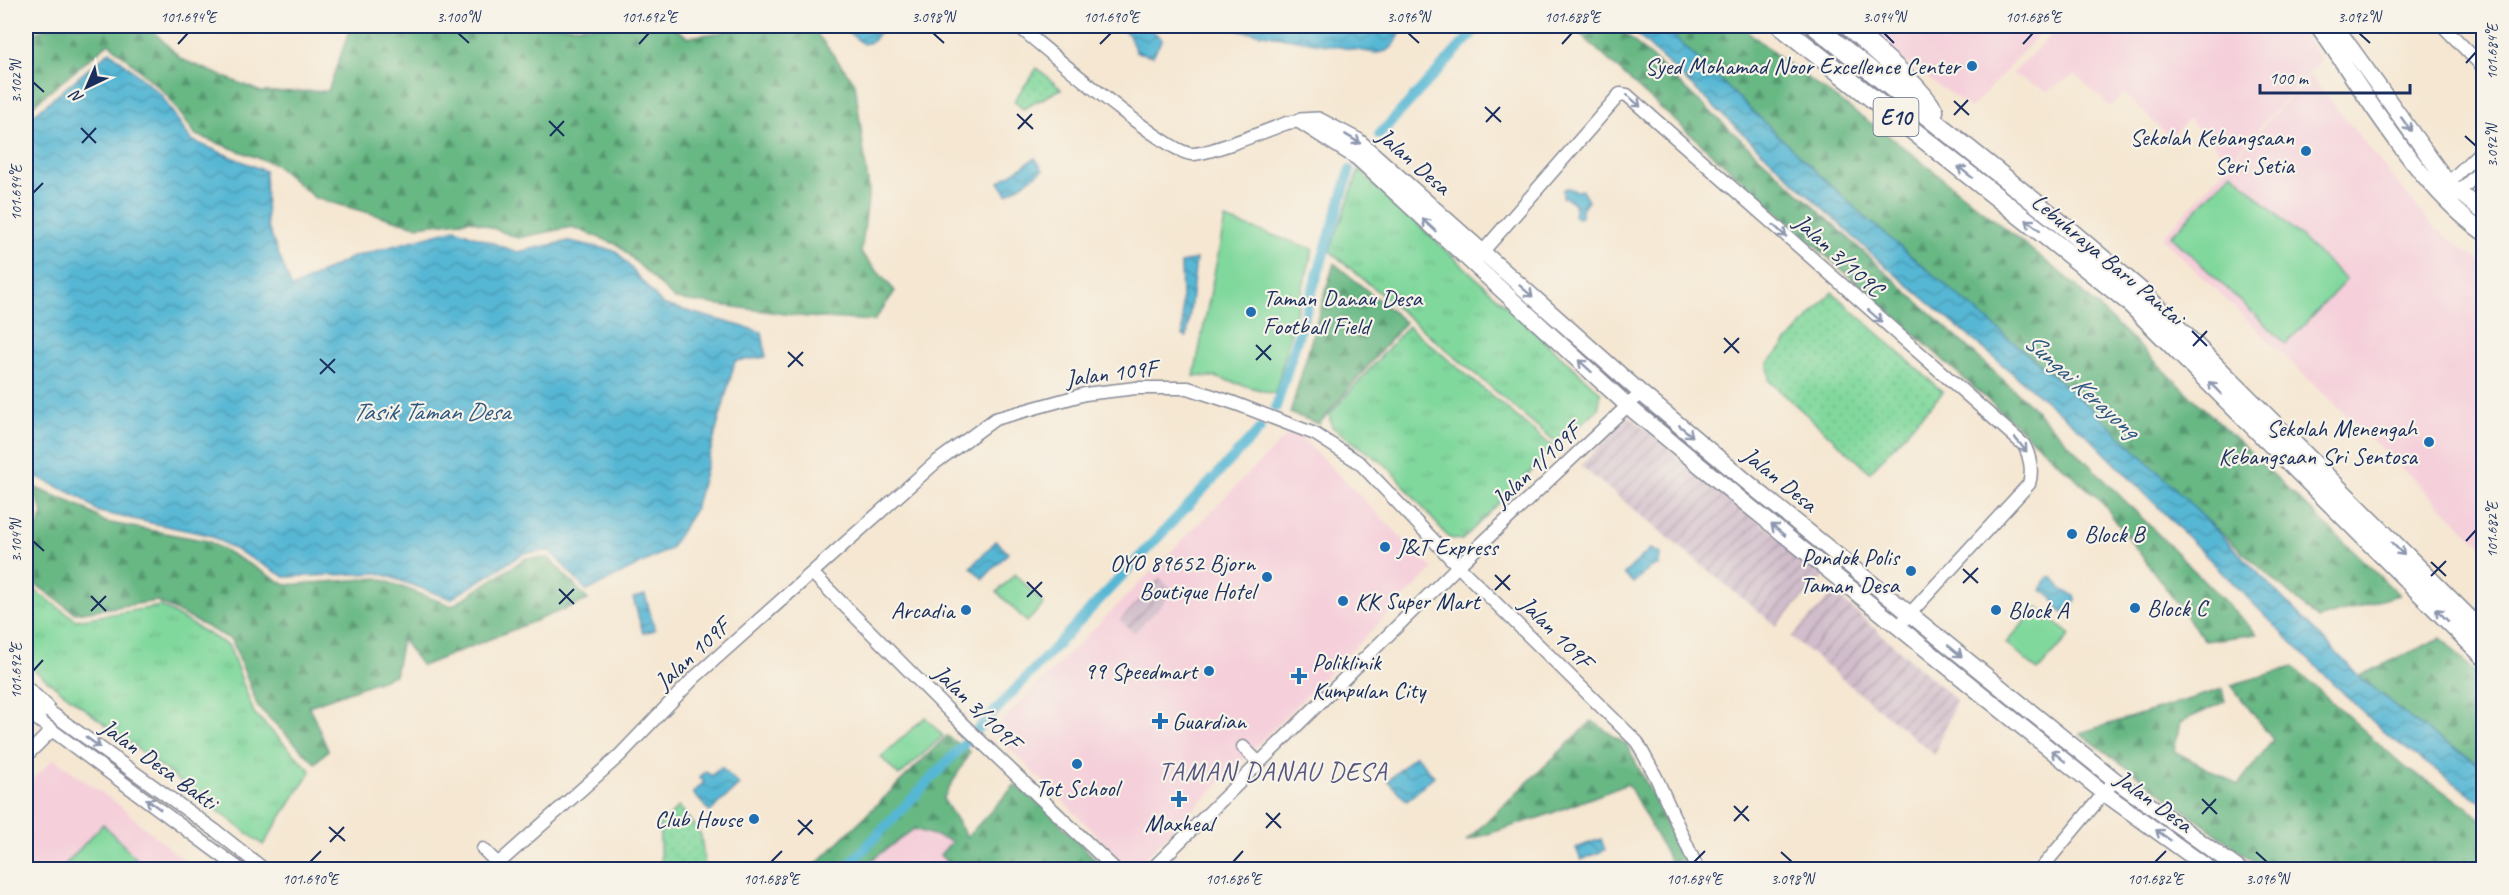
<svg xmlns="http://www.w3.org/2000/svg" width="2509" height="895" font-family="Caveat,sans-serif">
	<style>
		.built { fill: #f5cfda }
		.industrial { fill: url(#industrial-furrows) }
		.grass { fill: url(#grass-tufts); stroke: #4e847e; stroke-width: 1.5 }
		.forest { fill: url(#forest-firs); stroke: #427471; stroke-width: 1.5 }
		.park { fill: url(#park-dots); stroke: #4e847e; stroke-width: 1.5 }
		.garden { fill: #81d89d; stroke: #4e847e; stroke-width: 1.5 }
		.water { fill: url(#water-waves); stroke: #387399; stroke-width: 1.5 }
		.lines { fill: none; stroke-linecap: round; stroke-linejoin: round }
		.canal { stroke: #56b7d4; stroke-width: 10 }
		.minor-casing { stroke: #888b98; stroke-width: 15 }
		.major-casing { stroke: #888b98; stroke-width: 18 }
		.highway-casing { stroke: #888b98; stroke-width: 21 }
		.minor { stroke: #fff; stroke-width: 12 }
		.major { stroke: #fff; stroke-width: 15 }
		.highway { stroke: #fff; stroke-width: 18 }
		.oneway { stroke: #8d97ae }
		.ticks { fill: none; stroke: #1b2f5e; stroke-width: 2 }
		.poi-dot { fill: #1f6fb2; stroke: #f7f3e8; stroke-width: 2 }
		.labels { text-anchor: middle; stroke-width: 4.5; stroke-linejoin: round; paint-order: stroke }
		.shield { fill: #f7f3e8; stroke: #5d6a87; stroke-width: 1.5 }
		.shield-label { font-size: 22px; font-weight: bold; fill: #1b2f5e }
		.poi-label { font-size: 24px; fill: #1b2f5e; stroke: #f7f3e8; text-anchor: end }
		.street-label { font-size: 24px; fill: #1b2f5e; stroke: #f7f3e8 }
		.water-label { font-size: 26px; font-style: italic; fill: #2d5881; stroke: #f7f3e8 }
		.neighbourhood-label { font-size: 26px; letter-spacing: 1.5px; fill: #545580; stroke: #f7f3e8 }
		.neatline { fill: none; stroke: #1b2f5e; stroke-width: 2 }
		.ticks-label { font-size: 15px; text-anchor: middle; fill: #1b2f5e }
	</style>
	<defs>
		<pattern id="industrial-furrows" width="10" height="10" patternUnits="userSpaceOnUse" patternTransform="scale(1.5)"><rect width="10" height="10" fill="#d1bdcb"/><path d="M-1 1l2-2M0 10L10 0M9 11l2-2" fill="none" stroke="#a99aa8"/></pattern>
		<pattern id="grass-tufts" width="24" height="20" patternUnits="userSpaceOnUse" patternTransform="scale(1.5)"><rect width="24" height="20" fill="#81d89d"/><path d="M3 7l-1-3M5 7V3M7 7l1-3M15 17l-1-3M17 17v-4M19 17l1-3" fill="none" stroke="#6fba8a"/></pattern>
		<pattern id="forest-firs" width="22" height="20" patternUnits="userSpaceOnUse" patternTransform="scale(1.5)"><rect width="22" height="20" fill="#68b884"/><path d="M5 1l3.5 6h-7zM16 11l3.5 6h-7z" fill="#55966f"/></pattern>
		<pattern id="park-dots" width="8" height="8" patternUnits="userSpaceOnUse" patternTransform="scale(1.5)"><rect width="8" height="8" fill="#81d89d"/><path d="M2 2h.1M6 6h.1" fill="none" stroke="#6fba8a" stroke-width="1.8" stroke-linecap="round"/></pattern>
		<pattern id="water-waves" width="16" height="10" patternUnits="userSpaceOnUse" patternTransform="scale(1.5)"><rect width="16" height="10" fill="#56b7d4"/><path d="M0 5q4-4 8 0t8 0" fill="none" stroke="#4695af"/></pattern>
	</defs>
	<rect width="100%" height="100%" fill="#f7f3e8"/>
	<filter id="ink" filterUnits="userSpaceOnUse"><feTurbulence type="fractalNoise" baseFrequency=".0167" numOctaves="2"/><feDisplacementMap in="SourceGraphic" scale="12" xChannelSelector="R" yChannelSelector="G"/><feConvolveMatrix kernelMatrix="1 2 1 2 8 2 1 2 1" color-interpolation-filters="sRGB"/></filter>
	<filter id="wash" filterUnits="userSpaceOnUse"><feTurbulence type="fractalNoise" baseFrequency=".008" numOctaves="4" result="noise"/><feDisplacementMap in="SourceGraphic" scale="24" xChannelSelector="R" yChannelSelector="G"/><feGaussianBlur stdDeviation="1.35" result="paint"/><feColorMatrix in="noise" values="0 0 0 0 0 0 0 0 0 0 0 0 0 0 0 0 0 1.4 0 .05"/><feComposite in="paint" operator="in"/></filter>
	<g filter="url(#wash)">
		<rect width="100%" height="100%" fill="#f5e7d2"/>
		<path class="built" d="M 1861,26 L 2040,26 L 2034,40 L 1971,108 L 1891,53 Z
			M 2060,26 L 2299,26 L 2321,60 L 2230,160 L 2188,119 L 2170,138 L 2124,93 L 2110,107 L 2075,74 L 2048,91 L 2012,74 Z
			M 2310,75 L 2432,226 L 2483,263 L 2483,547 L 2162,238 Z
			M 1293,429 L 1433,569 L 1134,869 L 1131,869 L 992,731 Z
			M 54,759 L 115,802 L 194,869 L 26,870 L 26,785 Z
			M 914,829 L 953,841 L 940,855 L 954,869 L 859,870 Z"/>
		<path class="industrial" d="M 1628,415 L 1825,575 L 1776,626 L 1581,466 Z
			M 1160,578 L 1174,592 L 1134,633 L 1120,620 Z
			M 1834,593 L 1956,700 L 1935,755 L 1791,637 Z"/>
		<path class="grass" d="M 1359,170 L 1601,393 L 1598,409 L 1558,444 L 1330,251 Z
			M 1408,326 L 1554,448 L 1462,540 L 1449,538 L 1387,466 L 1332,427 L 1329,415 Z
			M 26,584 L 76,620 L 161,606 L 229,646 L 254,713 L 311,771 L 263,845 L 26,664 Z"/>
		<path class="forest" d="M 52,26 L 148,26 L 181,59 L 261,92 L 328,91 L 351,26 L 671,26 L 688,37 L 724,32 L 731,26 L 811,26 L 855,83 L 869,191 L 861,253 L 895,291 L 874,321 L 808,317 L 675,299 L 618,245 L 572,227 L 518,238 L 471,220 L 416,226 L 315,198 L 274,164 L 196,135 L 165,93 L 109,43 L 26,111 L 26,36 Z
			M 1572,26 L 1617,26 L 2026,401 L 2257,634 L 2205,641 L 2101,501 L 1634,84 Z
			M 1663,26 L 1741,26 L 1789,65 L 1896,141 L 2074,284 L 2399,595 L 2318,619 L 2199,513 L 2062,382 L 1960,299 L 1859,212 Z
			M 1334,263 L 1405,322 L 1319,424 L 1290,413 Z
			M 33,487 L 82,507 L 105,522 L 208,541 L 286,585 L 378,578 L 452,606 L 526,558 L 549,558 L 588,600 L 422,666 L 402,639 L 395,675 L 309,706 L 328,750 L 315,763 L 258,707 L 232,640 L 157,601 L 75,613 L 26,577 L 26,538 L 33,536 L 43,514 Z
			M 2441,638 L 2483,680 L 2483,767 L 2413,721 L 2359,676 Z
			M 2293,667 L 2406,768 L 2468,807 L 2483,821 L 2483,869 L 2264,869 L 2080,733 L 2222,689 L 2225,702 L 2180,722 L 2174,751 L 2238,785 L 2273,740 L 2231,685 Z
			M 1592,721 L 1627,745 L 1685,860 L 1671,863 L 1628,784 L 1544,816 L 1466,841 Z
			M 947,736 L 970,752 L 943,799 L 967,837 L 1015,785 L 1047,810 L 1105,869 L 954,869 L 940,855 L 952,841 L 914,829 L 859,869 L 810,870 Z"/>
		<path class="park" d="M 1037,68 L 1061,89 L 1023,109 L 1014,101 Z
			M 1832,292 L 1943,392 L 1870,472 L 1769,381 L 1768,363 Z
			M 679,806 L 701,835 L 705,869 L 661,869 L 659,819 L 667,819 Z"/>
		<path class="garden" d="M 2232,172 L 2346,280 L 2286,344 L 2171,236 Z
			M 1225,219 L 1313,249 L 1275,394 L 1214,377 L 1194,376 Z
			M 1015,574 L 1044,604 L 1027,622 L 997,592 Z
			M 2038,607 L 2070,635 L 2038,671 L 2006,643 Z
			M 925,717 L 943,736 L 899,776 L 881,757 Z
			M 103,824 L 146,869 L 61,869 Z"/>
		<path class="water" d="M 841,26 L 882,26 L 883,27 L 872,42 L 863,44 Z
			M 1118,26 L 1147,26 L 1162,39 L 1153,56 L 1136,52 L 1129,35 Z
			M 1214,26 L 1403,26 C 1397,41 1394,53 1375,53 Z
			M 1628,26 L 1663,26 L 1859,212 L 2089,406 L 2167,480 L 2359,676 L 2413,721 L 2483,767 L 2483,803 L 2388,736 L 2308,659 L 2090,438 L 1878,260 Z
			M 110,51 L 161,95 L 191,140 L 265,171 L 267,225 L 292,288 L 353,257 L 455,229 L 517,252 L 569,241 L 616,251 L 662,304 L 762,332 L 766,357 L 735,361 L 695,509 L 670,549 L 587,591 L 550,551 L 524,553 L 451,599 L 379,573 L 285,577 L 209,535 L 99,512 L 80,497 L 37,477 L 26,460 L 26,121 Z
			M 1035,158 L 1043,170 L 1007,194 L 999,182 Z
			M 1568,188 L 1576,191 L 1582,190 L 1588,200 L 1582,209 L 1582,217 L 1577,218 L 1574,215 C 1577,205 1573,199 1563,197 L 1563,189 Z
			M 1196,259 L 1187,337 L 1183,336 L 1181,263 Z
			M 996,541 L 1008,553 L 983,579 L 971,567 Z
			M 1650,549 L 1660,553 L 1659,566 L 1653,566 L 1633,583 L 1624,574 Z
			M 2048,577 L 2053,577 L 2062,590 L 2075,596 L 2076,600 L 2070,612 L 2063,613 L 2057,609 C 2055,597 2050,596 2041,590 Z
			M 645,595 L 655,630 L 643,633 L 633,598 Z
			M 1415,755 L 1434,776 L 1407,801 L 1388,781 Z
			M 721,767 L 739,785 L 710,812 L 693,793 L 704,782 L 700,777 L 706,771 L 711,776 Z
			M 1601,839 L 1605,850 L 1581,860 L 1576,848 Z"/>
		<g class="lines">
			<path class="canal" d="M 1379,135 L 1479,26
				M 1276,407 L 1350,170
				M 978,729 L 1260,429
				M 844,870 L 967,741"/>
		</g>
	</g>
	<g filter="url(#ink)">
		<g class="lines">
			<defs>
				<path id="minor" d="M 1018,26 C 1045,48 1165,152 1191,154 C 1207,155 1268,130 1287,123 L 1300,121
					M 2443,26 L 2484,68
					M 2443,188 L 2484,148
					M 2453,198 L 2484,167
					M 1472,264 L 1620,94 L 1627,95 L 2024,445 C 2030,456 2033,471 2029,484 L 1904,620
					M 812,573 L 951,713 L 1116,870
					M 39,704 L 216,831 L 265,870
					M 26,711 L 241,870
					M 1243,747 L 1259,763
					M 26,756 L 52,730
					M 483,849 L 498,864
					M 491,870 L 619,756 L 694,678 L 935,463 L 995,419 L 1085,394 L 1136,388 L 1188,388 L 1234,403 L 1315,434 L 1360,463 L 1458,566 L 1637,742 L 1656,777 L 1698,870
					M 1151,870 L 1458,566 L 1641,393
					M 2040,870 L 2115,780"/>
				<path id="major" d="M 2318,26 C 2365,93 2417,185 2484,233
					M 2335,26 L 2448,183 L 2484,213
					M 1300,121 L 1318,120 L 1358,141 L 1641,393 L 1759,492 L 2115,780 L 2240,870
					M 1300,121 L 1358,158 L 1628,406 L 1739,498 L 2104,793 L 2211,870"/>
				<path id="highway" d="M 1781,26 L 2128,301 L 2484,656
					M 1815,26 L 2052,216 L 2139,290 L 2484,634
					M 1848,26 C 1873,49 1917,82 1934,111
					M 26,691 L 45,708"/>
			</defs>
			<use href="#minor" class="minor-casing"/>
			<use href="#major" class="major-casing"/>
			<use href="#highway" class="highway-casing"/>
			<use href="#minor" class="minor"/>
			<use href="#major" class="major"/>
			<use href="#highway" class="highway"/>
		</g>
		<defs><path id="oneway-shaft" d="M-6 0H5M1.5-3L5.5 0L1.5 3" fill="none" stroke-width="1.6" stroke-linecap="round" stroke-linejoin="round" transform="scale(1.5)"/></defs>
		<g class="oneway">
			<use href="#oneway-shaft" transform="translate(1634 101) rotate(41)"/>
			<use href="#oneway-shaft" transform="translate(2406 124) rotate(54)"/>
			<use href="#oneway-shaft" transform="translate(1353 139) rotate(31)"/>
			<use href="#oneway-shaft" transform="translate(1965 172) rotate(-142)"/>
			<use href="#oneway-shaft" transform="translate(1429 225) rotate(-137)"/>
			<use href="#oneway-shaft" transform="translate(2033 225) rotate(-143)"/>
			<use href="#oneway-shaft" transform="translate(1780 231) rotate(42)"/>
			<use href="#oneway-shaft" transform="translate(1526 291) rotate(41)"/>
			<use href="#oneway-shaft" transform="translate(1875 316) rotate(41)"/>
			<use href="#oneway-shaft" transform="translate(1585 366) rotate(-138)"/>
			<use href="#oneway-shaft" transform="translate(2215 388) rotate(-135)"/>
			<use href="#oneway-shaft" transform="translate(1686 431) rotate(40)"/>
			<use href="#oneway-shaft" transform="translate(2021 445) rotate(50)"/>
			<use href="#oneway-shaft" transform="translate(1778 530) rotate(-141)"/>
			<use href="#oneway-shaft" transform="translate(2398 549) rotate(45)"/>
			<use href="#oneway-shaft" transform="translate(2442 615) rotate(-135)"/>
			<use href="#oneway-shaft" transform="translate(1955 651) rotate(39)"/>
			<use href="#oneway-shaft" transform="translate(93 742) rotate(36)"/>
			<use href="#oneway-shaft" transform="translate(2058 756) rotate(-141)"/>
			<use href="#oneway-shaft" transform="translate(153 804) rotate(-144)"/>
			<use href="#oneway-shaft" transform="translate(2163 835) rotate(-144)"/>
		</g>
	</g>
	<path class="ticks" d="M 458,33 L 469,43M 933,33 L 944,43M 1408,33 L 1419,43M 1884,33 L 1894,43M 2359,33 L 2370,43M 178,44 L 188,33M 639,44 L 649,33M 1100,44 L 1111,33M 1562,44 L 1572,33M 2023,44 L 2033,33M 2466,63 L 2476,52M 33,82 L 44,92M 1954,101 L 1969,115M 1485,107 L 1501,122M 1017,114 L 1033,129M 1954,115 L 1968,100M 549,121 L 564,136M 1486,122 L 1500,107M 81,128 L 96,143M 1018,129 L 1032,114M 550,136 L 564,121M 2465,136 L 2476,146M 82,143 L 96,128M 33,193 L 43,183M 2192,331 L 2207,346M 1724,338 L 1739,353M 1256,345 L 1271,360M 2193,346 L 2207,331M 788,352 L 803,366M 1724,353 L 1739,338M 320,359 L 335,373M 1256,360 L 1271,345M 788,367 L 803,352M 320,374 L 335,359M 33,541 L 44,551M 2466,541 L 2476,530M 2431,562 L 2446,576M 1963,569 L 1978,583M 1495,575 L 1510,590M 2431,576 L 2446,561M 1027,582 L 1042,597M 1963,583 L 1978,568M 559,589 L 574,604M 1495,590 L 1510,575M 91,596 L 106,611M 1027,597 L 1042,582M 559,604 L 574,589M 91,611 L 106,596M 33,671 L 43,660M 2202,799 L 2217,814M 1734,806 L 1749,821M 1266,813 L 1281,828M 2202,814 L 2216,799M 798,820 L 813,834M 1734,821 L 1748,806M 329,827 L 345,841M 1266,828 L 1280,813M 798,835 L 812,820M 330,842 L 344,827M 1781,852 L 1792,862M 2256,852 L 2267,862M 310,862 L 321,851M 771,862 L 782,851M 1233,862 L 1243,851M 1694,862 L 1705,851M 2155,862 L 2166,851"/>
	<g class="poi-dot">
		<circle cx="1972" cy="66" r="6"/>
		<circle cx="2306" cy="151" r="6"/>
		<circle cx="1251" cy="312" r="6"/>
		<circle cx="2429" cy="442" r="6"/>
		<circle cx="2072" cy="534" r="6"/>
		<circle cx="1385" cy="547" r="6"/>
		<circle cx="1911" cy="571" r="6"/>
		<circle cx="1267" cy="577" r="6"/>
		<circle cx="1343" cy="601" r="6"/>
		<circle cx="2135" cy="608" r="6"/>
		<circle cx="966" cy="610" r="6"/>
		<circle cx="1996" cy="610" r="6"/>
		<circle cx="1209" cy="671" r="6"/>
		<path d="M1296 667h6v6h6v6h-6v6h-6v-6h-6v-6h6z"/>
		<path d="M1157 712h6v6h6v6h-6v6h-6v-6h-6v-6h6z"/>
		<circle cx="1077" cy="764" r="6"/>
		<path d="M1176 790h6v6h6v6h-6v6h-6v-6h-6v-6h6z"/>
		<circle cx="754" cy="819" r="6"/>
	</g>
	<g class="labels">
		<rect class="shield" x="1873.5" y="98" width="45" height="38" rx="4.5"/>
		<g class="shield-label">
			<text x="1896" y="125">E10</text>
		</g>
		<g class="poi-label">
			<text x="1960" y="74">Syed Mohamad Noor Excellence Center</text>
			<text x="2294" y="145">Sekolah Kebangsaan<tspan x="2294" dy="28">Seri Setia</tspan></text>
			<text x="1263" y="306" text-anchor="start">Taman Danau Desa<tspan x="1263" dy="28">Football Field</tspan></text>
			<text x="2417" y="436">Sekolah Menengah<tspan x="2417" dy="28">Kebangsaan Sri Sentosa</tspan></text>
			<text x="2084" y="542" text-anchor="start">Block B</text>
			<text x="1397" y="555" text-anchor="start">J&amp;T Express</text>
			<text x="1899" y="565">Pondok Polis<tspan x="1899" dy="28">Taman Desa</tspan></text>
			<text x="1255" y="571">OYO 89652 Bjorn<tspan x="1255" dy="28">Boutique Hotel</tspan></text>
			<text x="1355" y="609" text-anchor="start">KK Super Mart</text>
			<text x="2147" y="616" text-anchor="start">Block C</text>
			<text x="954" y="618">Arcadia</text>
			<text x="2008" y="618" text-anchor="start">Block A</text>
			<text x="1312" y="670" text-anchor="start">Poliklinik<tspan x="1312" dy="28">Kumpulan City</tspan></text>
			<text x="1197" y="679">99 Speedmart</text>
			<text x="1172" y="729" text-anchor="start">Guardian</text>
			<text x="1077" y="796" text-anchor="middle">Tot School</text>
			<text x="742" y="827">Club House</text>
			<text x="1179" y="831" text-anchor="middle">Maxheal</text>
		</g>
		<g class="street-label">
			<text transform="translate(1414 161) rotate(41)" y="8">Jalan Desa</text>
			<text transform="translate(1839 255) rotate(42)" y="8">Jalan 3/109C</text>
			<text transform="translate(2108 259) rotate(40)" y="8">Lebuhraya Baru Pantai</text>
			<text transform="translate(1111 373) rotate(-7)" y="8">Jalan 109F</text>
			<text transform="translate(1536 465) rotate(-43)" y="8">Jalan 1/109F</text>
			<text transform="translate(1780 479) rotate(39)" y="8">Jalan Desa</text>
			<text transform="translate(1556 632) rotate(45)" y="8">Jalan 109F</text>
			<text transform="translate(692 654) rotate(-43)" y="8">Jalan 109F</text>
			<text transform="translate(977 707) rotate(44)" y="8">Jalan 3/109F</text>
			<text transform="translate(159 764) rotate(36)" y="8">Jalan Desa Bakti</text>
			<text transform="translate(2154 801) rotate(36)" y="8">Jalan Desa</text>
		</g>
		<g class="water-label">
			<text transform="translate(2082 385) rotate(42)" y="9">Sungai Kerayong</text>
			<text x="431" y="420">Tasik Taman Desa</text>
		</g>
		<g class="neighbourhood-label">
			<text x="1273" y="780">TAMAN DANAU DESA</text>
		</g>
	</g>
	<rect width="2509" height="895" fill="none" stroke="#f7f3e8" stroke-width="66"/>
	<g transform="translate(87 87) rotate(224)" stroke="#f7f3e8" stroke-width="4.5" paint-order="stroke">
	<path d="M0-4.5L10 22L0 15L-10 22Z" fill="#1b2f5e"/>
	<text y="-9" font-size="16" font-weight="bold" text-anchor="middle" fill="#1b2f5e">N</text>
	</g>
	<path d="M2260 84v9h150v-9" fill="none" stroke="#1b2f5e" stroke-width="3"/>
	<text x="2269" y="84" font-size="18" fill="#1b2f5e" stroke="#f7f3e8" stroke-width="4.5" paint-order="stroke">100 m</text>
	<rect x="33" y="33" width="2443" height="829" class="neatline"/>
	<g class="ticks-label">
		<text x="188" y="22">101.694°E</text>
		<text x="458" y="22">3.100°N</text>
		<text x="649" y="22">101.692°E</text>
		<text x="933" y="22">3.098°N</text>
		<text x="1111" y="22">101.690°E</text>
		<text x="1408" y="22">3.096°N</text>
		<text x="1572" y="22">101.688°E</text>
		<text x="1884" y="22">3.094°N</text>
		<text x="2033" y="22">101.686°E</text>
		<text x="2359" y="22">3.092°N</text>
		<text transform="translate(2492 52) rotate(-90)" y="5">101.684°E</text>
		<text transform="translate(16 82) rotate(-90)" y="5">3.102°N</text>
		<text transform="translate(2492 146) rotate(-90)" y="5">3.092°N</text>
		<text transform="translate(16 193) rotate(-90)" y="5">101.694°E</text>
		<text transform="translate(2492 530) rotate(-90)" y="5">101.682°E</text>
		<text transform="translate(16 541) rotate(-90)" y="5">3.104°N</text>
		<text transform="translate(16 671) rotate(-90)" y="5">101.692°E</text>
		<text x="310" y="884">101.690°E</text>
		<text x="771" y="884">101.688°E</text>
		<text x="1233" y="884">101.686°E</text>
		<text x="1694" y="884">101.684°E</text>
		<text x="1792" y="884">3.098°N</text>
		<text x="2155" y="884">101.682°E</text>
		<text x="2267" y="884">3.096°N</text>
	</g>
</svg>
